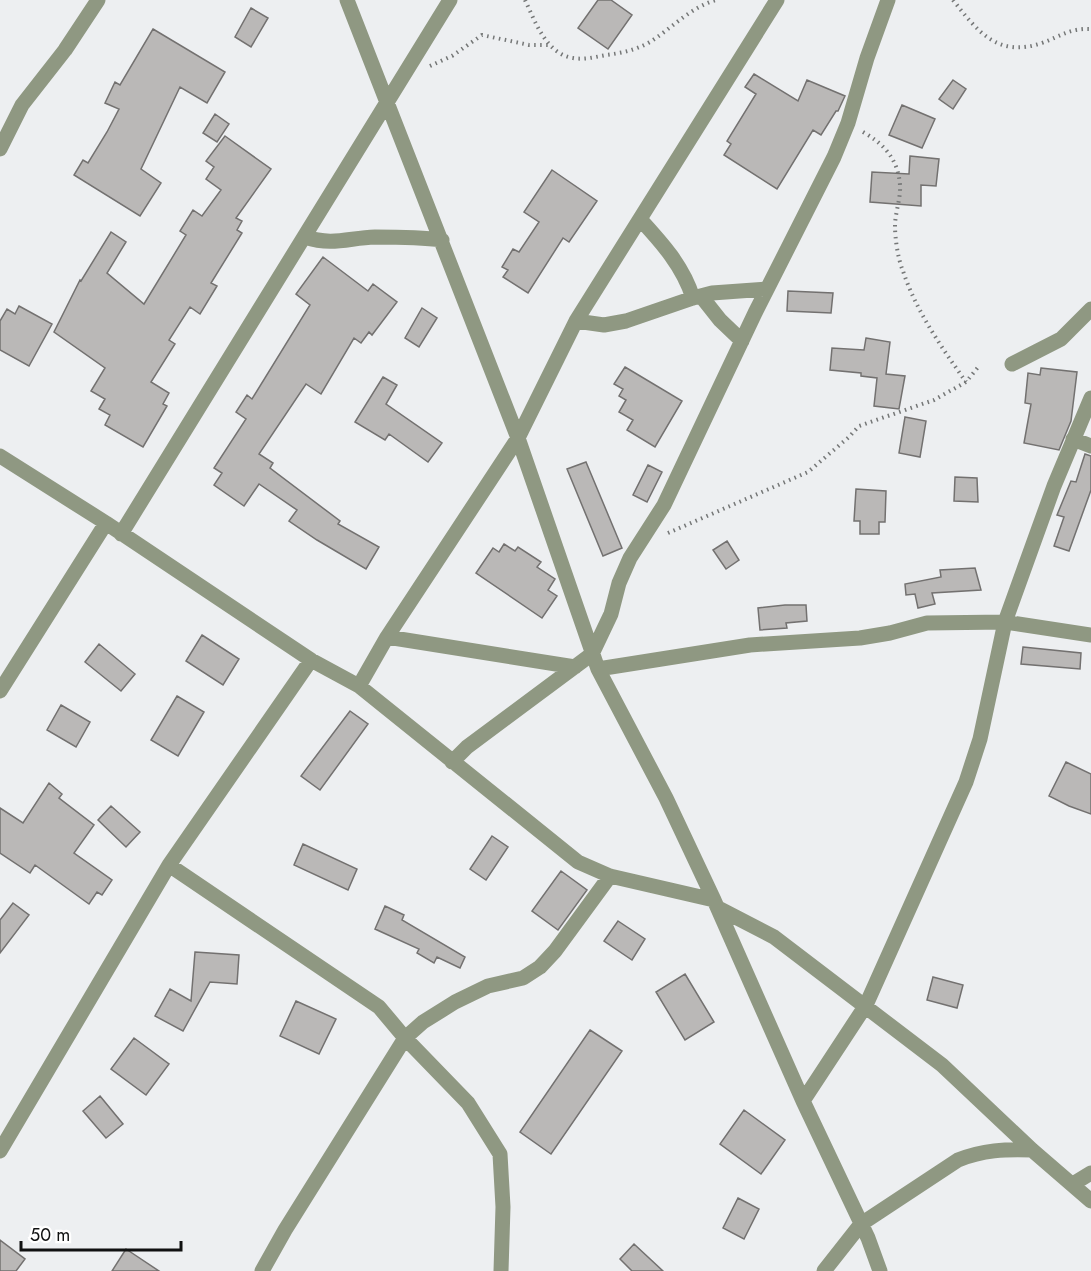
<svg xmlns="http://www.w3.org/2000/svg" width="1091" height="1271" font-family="Jost,sans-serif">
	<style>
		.building { fill: #bab8b7; stroke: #737170; stroke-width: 1.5 }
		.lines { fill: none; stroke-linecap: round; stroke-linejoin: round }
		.path { stroke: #757777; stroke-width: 4; stroke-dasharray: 1.5 4.5; stroke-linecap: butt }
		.minor { stroke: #8f9882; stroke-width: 15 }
	</style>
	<rect width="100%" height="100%" fill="#edeff1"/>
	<path class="building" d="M 598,0 L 611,0 L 632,15 L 608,49 L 578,28 Z
		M 251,8 L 268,18 L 251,47 L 235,37 Z
		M 153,29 L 225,72 L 207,103 L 180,87 L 141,169 L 161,183 L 140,216 L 74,175 L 83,160 L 88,163 L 107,132 L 119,109 L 105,103 L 115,82 L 120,85 Z
		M 754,74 L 798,101 L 807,80 L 845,96 L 838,111 L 836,111 L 821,135 L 813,130 L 777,189 L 724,155 L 731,144 L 727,141 L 756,94 L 745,87 Z
		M 953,80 L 966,89 L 953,109 L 939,99 Z
		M 902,105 L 935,119 L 922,148 L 889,135 Z
		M 215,114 L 229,124 L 217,142 L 203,133 Z
		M 225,136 L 271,169 L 236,218 L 242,221 L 237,230 L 242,233 L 211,283 L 217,286 L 200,314 L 190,307 L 169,340 L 175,344 L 151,382 L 169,393 L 163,404 L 167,406 L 143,447 L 105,425 L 110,415 L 99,409 L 105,399 L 91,391 L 105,368 L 54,332 L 80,280 L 81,281 L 111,232 L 126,242 L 107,273 L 144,304 L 186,235 L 180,231 L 193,210 L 202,216 L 221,190 L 206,179 L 214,167 L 206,161 Z
		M 910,156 L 939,159 L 936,186 L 921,185 L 921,206 L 870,202 L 872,172 L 909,174 Z
		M 552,170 L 597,201 L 569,242 L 563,238 L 528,293 L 503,277 L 508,270 L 502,267 L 513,249 L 519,252 L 539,222 L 524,212 Z
		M 323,257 L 368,291 L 373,284 L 397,302 L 372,335 L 369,332 L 361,343 L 354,338 L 321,394 L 306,384 L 259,454 L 273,463 L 270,468 L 340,521 L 338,524 L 379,547 L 366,569 L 317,540 L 289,521 L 297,510 L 259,484 L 244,506 L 214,485 L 222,473 L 214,468 L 246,419 L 236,412 L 247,395 L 252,399 L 310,305 L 296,294 Z
		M 788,291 L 833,293 L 831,313 L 787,311 Z
		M 19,306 L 52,324 L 29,366 L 0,350 L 0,321 L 7,309 L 15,314 Z
		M 422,308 L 437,318 L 419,347 L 405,338 Z
		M 866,338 L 890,342 L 886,374 L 905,376 L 899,409 L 874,406 L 877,378 L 861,376 L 861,373 L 830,370 L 832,348 L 864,350 Z
		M 625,367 L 682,401 L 655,447 L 627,430 L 633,420 L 619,412 L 626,400 L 619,396 L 623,389 L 614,384 Z
		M 1041,368 L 1077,372 L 1071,421 L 1059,450 L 1024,443 L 1031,404 L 1025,403 L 1028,373 L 1040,375 Z
		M 383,377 L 397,385 L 386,404 L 442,443 L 428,462 L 389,434 L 385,440 L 355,422 Z
		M 905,417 L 926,421 L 920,457 L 899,453 Z
		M 1085,454 L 1091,456 L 1091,490 L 1069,551 L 1054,546 L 1064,517 L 1057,515 L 1071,481 L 1076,482 Z
		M 586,462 L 622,548 L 603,556 L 567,469 Z
		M 648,465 L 662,472 L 647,502 L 633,495 Z
		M 955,477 L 977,478 L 978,502 L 954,501 Z
		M 856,489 L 886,491 L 885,522 L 879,522 L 879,534 L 860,534 L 860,521 L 854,521 Z
		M 727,541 L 739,560 L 726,569 L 713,550 Z
		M 504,544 L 515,551 L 518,547 L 541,562 L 537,567 L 555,579 L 548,590 L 557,596 L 542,618 L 476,573 L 493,548 L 499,552 Z
		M 975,568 L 981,590 L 932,593 L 935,604 L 918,608 L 915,594 L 906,595 L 905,584 L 941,577 L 940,570 Z
		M 785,605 L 806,605 L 807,621 L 786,623 L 787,628 L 760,630 L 758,608 Z
		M 202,635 L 239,659 L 223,685 L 186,661 Z
		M 99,644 L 135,674 L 121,691 L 85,662 Z
		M 1023,647 L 1081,653 L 1080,669 L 1021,664 Z
		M 177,696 L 204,712 L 178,756 L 151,740 Z
		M 61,705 L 90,722 L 76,747 L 47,730 Z
		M 350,711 L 368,724 L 320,790 L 301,776 Z
		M 1066,762 L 1091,774 L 1091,814 L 1069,806 L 1049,796 Z
		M 49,783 L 62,794 L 59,798 L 94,825 L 74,853 L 112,880 L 102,895 L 97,892 L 89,904 L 35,865 L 30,873 L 0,853 L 0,808 L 23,823 Z
		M 111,806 L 140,832 L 126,847 L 98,820 Z
		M 492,836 L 508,847 L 486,880 L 470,869 Z
		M 303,844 L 357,869 L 348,890 L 294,865 Z
		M 561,871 L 587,890 L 558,930 L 532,911 Z
		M 13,903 L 29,915 L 0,953 L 0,920 Z
		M 385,906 L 404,915 L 402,920 L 465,957 L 460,968 L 437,957 L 434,963 L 417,953 L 419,949 L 375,929 Z
		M 618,921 L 645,939 L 632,960 L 604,941 Z
		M 195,952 L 239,955 L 237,984 L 210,982 L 183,1031 L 155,1016 L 170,989 L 191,1001 Z
		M 685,974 L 714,1022 L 685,1040 L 656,992 Z
		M 933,977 L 963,985 L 957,1008 L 927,1000 Z
		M 296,1001 L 336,1019 L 319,1054 L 280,1036 Z
		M 590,1030 L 622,1051 L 551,1154 L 520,1132 Z
		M 134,1038 L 169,1064 L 146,1095 L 111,1069 Z
		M 100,1096 L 123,1124 L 106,1138 L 83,1111 Z
		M 744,1110 L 785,1140 L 761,1174 L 720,1144 Z
		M 738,1198 L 759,1209 L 744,1239 L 723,1228 Z
		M 0,1240 L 25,1259 L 16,1271 L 0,1271 Z
		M 634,1244 L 663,1271 L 632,1271 L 620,1259 Z
		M 126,1249 L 159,1271 L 112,1271 Z"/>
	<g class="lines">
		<path class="path" d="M 525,0 C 535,21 546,54 573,58 C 584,60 595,57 606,55 C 622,53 636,50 650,42 C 672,28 691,7 716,0
			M 953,0 C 978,32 998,58 1042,43 C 1061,36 1070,28 1091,29
			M 430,66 L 452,56 L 482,35 L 529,45 L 551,45
			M 863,132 C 884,144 898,159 900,185 C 901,198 895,213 895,226 C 895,239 898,259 903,271 C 916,311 942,348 966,382
			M 668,533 L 808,472 L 849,437 L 859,426 L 934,400 L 966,382 L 979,366"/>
		<path class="minor" d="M 347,0 L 518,438 L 598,669 L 666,798 L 714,900
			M 0,149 L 22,105 L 65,50 L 98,0
			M 640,219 C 662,243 683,266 693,298
			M 305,237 C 333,246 348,238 375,237 C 397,237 420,237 442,240
			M 701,296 L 720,320 L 742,341
			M 576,321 L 604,325 L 626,321 L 693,298 L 712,293 L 767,289
			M 1012,364 L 1061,339 L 1091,309
			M 1073,439 L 1091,446
			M 0,456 L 106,523 L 311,660 L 359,686 L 578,862 L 610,876 L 714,900 L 803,1101 L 868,1238 L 880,1271
			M 121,534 L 450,0
			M 387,637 L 575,667
			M 598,669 L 750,645 L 860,638 L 890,633 L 927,623 L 1005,622 L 1091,635
			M 359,686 L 387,637 L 518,438 L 576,321 L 777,0
			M 0,691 L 106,523
			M 452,762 L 467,747 L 592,654 L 611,614 L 619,583 L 630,558 L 664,505 L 755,313 L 834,157 L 848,123 L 867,58 L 888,0
			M 169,865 L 379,1007 L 405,1038 L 468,1103 L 500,1154 L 503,1207 L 501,1271
			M 720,909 L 774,937 L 942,1065 L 1032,1150 L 1091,1201
			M 803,1101 L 866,1005 L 966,782 L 980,739 L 1005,622 L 1054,486 L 1091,398
			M 0,1151 L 169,865 L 311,660
			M 1073,1184 L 1091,1173
			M 262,1271 L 285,1230 L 405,1038 L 423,1022 L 455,1002 L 488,986 L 523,978 L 540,967 L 555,951 L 610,876
			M 824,1271 L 861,1224 L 958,1160 C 983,1150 1005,1149 1032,1150"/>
	</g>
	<path d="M21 1241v9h160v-9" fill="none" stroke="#101111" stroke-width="3"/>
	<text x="30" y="1241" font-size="18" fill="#101111" stroke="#ffffff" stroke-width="4.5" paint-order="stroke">50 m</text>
</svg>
